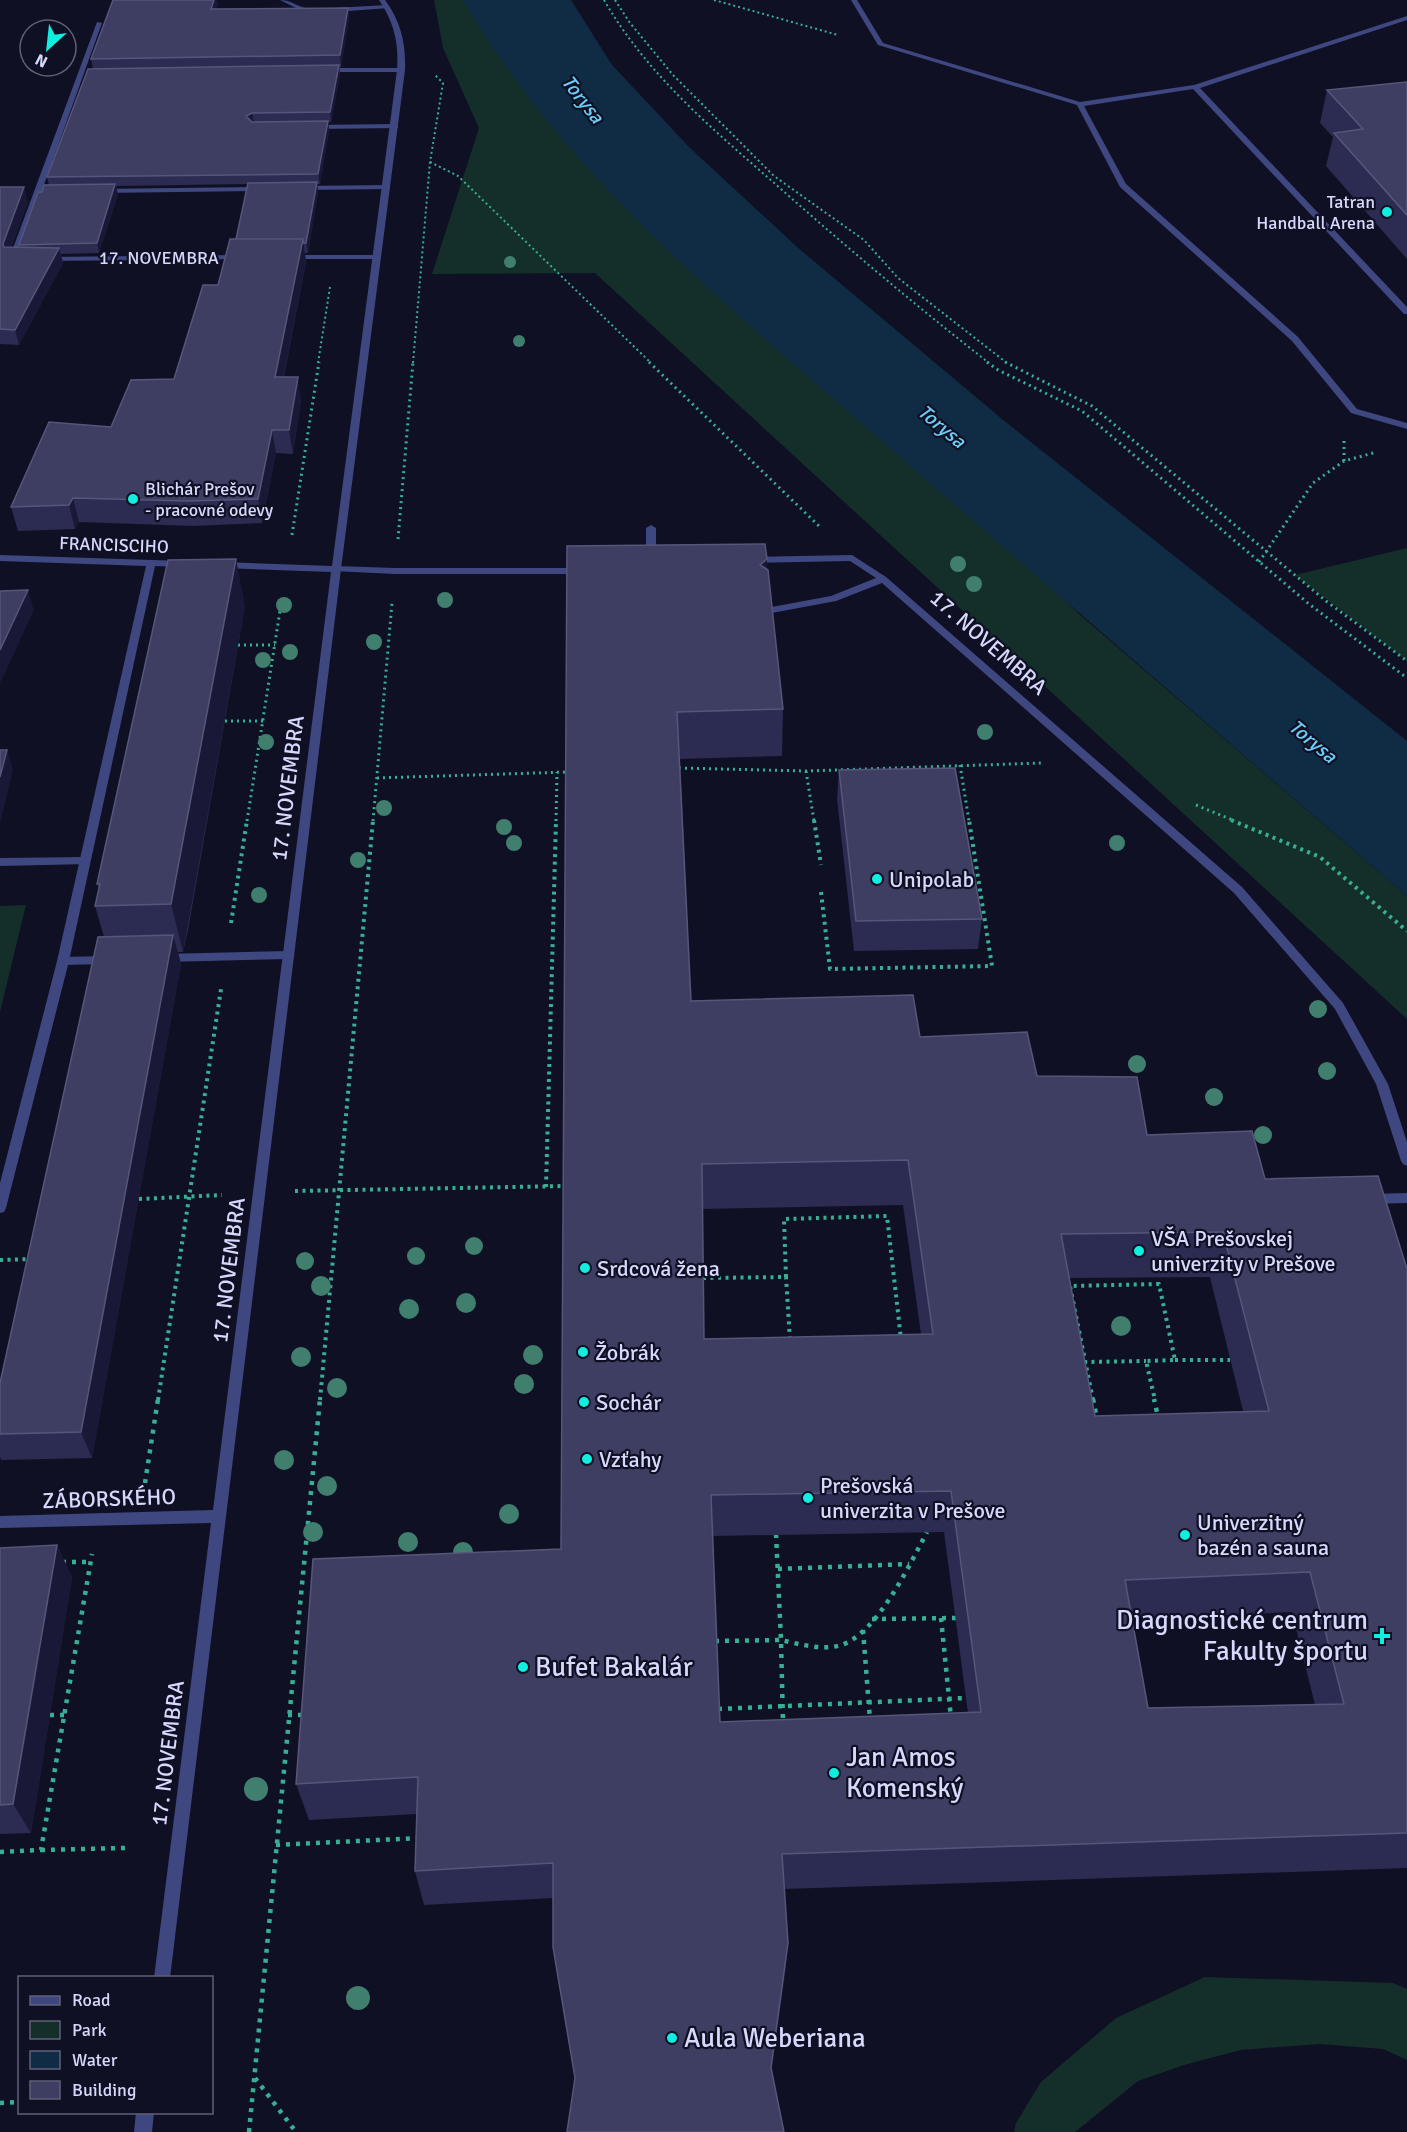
<svg xmlns="http://www.w3.org/2000/svg" width="1407" height="2132" font-family="Signika,sans-serif">
	<style>
		.green { fill: #142e29 }
		.water { fill: #102c44 }
		.lines { fill: none; stroke-linecap: round; stroke-linejoin: round }
		.path-far3 { stroke: #37af94; stroke-width: 2; stroke-dasharray: 2 3; stroke-linecap: butt }
		.path-far2 { stroke: #37af94; stroke-width: 3; stroke-dasharray: 2 4; stroke-linecap: butt }
		.path-far1 { stroke: #37af94; stroke-width: 4; stroke-dasharray: 3 4.5; stroke-linecap: butt }
		.path { stroke: #37af94; stroke-width: 4.5; stroke-dasharray: 4 6; stroke-linecap: butt }
		.lane { fill: #3f4780; fill-rule: evenodd }
		.street { fill: #3f4780; fill-rule: evenodd }
		.tree { fill: #407e6d }
		.wall { fill: #2c2b51; fill-rule: evenodd }
		.shaded-wall { fill: #191837 }
		.building { fill: #3e3e63; stroke: #56567b; stroke-width: 1.5; fill-rule: evenodd }
		.poi-dot { fill: #10efdf; stroke: #101024; stroke-width: 2 }
		.labels { text-anchor: middle; stroke-width: 4.5; stroke-linejoin: round; paint-order: stroke }
		.far-poi-label { font-size: 18px; fill: #d6d9fc; stroke: #101024; text-anchor: end }
		.far-street-label { font-size: 18px; fill: #d6d9fc; stroke: #101024 }
		.far-water-label { font-size: 20px; font-style: italic; fill: #6bcdf5; stroke: #101024 }
		.street-label { font-size: 22px; fill: #d6d9fc; stroke: #101024 }
		.poi-label { font-size: 22px; fill: #d6d9fc; stroke: #101024; text-anchor: start }
		.near-poi-label { font-size: 27px; fill: #d6d9fc; stroke: #101024; text-anchor: start }
	</style>
	<rect width="100%" height="100%" fill="#101024"/>
	<path class="green" d="M 434,0 L 463,0 L 1079,614 L 1407,896 L 1407,1019 L 595,273 L 432,274 L 479,128 L 443,48 Z
		M 1407,548 L 1407,661 L 1295,575 Z
		M 26,905 L 0,1012 L 0,906 Z
		M 1205,1977 L 1393,1983 L 1407,1989 L 1407,2060 L 1383,2049 L 1319,2044 L 1241,2050 L 1184,2065 L 1138,2081 L 1075,2132 L 1014,2132 L 1016,2123 L 1041,2082 L 1116,2018 Z"/>
	<path class="water" d="M 463,0 L 571,0 L 612,65 L 690,148 L 797,247 L 1002,419 L 1407,741 L 1407,896 C 1229,743 1052,590 876,436 C 726,304 564,175 463,0 Z"/>
	<g class="lines">
		<path class="path-far3" d="M 604,0 C 646,73 710,127 773,182 C 844,245 915,305 989,363
			M 615,0 L 630,23 L 673,75 L 774,176 L 864,240 L 898,278 L 1007,363
			M 714,0 L 838,35
			M 430,162 L 458,176 L 651,363
			M 318,363 L 330,287
			M 413,363 L 430,162 L 443,83 L 435,75"/>
		<path class="path-far2" d="M 649,362 L 819,526
			M 987,362 L 998,370 L 1082,411 L 1309,604 L 1407,678
			M 1005,362 L 1092,406 L 1326,601 L 1407,661
			M 1344,441 L 1344,461
			M 292,535 L 319,362
			M 398,539 L 413,362
			M 1259,562 L 1313,483 L 1344,461 L 1377,452
			M 238,645 L 275,645
			M 225,721 L 263,721
			M 960,765 L 969,821
			M 679,768 L 806,771 L 1041,763
			M 806,771 L 814,821
			M 377,778 L 568,772
			M 1196,805 L 1235,821
			M 247,821 L 282,598
			M 373,821 L 392,603
			M 556,821 L 557,772"/>
		<path class="path-far1" d="M 814,820 L 821,865
			M 1231,820 L 1320,857 L 1407,931
			M 821,892 L 830,969 L 992,966 L 969,820
			M 231,923 L 247,820
			M 546,1187 L 556,820
			M 295,1191 L 566,1186
			M 139,1199 L 222,1195
			M 0,1260 L 31,1259
			M 786,1277 L 784,1219 L 887,1216 L 901,1339
			M 703,1278 L 786,1277 L 790,1340
			M 1175,1360 L 1230,1360
			M 1084,1362 L 1146,1361
			M 158,1400 L 221,989
			M 320,1400 L 373,820
			M 1093,1400 L 1070,1286 L 1159,1284 L 1175,1360 L 1146,1361 L 1155,1400"/>
		<path class="path" d="M 1093,1399 L 1102,1444 L 1164,1443 L 1154,1399
			M 145,1483 L 158,1399
			M 776,1534 L 781,1640 C 799,1644 823,1651 841,1645 C 877,1634 910,1564 927,1532
			M 62,1562 L 91,1562
			M 778,1569 L 909,1564
			M 941,1618 L 951,1718
			M 872,1619 L 956,1618
			M 863,1630 L 870,1720
			M 715,1641 L 781,1640 L 783,1723
			M 718,1709 L 966,1698
			M 50,1715 L 64,1715
			M 288,1715 L 304,1715
			M 276,1845 L 419,1838
			M 41,1850 L 125,1848
			M 0,1852 L 41,1850 L 92,1554
			M 255,2078 L 296,2132
			M 0,2103 L 20,2102
			M 249,2132 L 320,1399"/>
		<path class="lane" d="M 280,0 C 290,0 295,5 305,8 C 311,10 315,8 320,10 L 306,13 Z
			M 851,0 L 857,0 L 883,43 L 1080,102 L 1194,85 L 1407,16 L 1407,20 L 1200,88 L 1407,307 L 1407,314 L 1404,314 L 1193,89 L 1084,106 L 1126,184 L 1298,337 L 1357,409 L 1407,423 L 1407,429 L 1351,413 L 1292,341 L 1120,187 L 1077,105 L 878,45 Z
			M 387,5 L 390,7 L 389,8 L 334,12 L 331,10 L 334,8 Z
			M 97,22 L 102,23 L 18,257 L 20,259 L 16,261 L 10,261 L 9,259 Z
			M 322,68 L 401,68 L 405,70 L 401,72 L 325,72 L 321,70 Z
			M 395,124 L 398,124 L 398,128 L 315,129 L 311,127 L 315,125 Z
			M 390,185 L 390,189 L 387,189 L 301,190 L 297,188 L 301,186 Z
			M 266,187 L 266,191 L 263,191 L 100,193 L 96,191 L 100,189 Z
			M 241,255 L 244,255 L 244,259 L 45,261 L 41,259 L 45,257 Z
			M 288,255 L 377,255 L 381,257 L 377,259 L 288,259 Z
			M 651,525 L 656,528 L 656,560 L 651,563 L 646,560 L 646,528 Z
			M 852,555 L 886,577 L 1242,887 L 1343,1003 L 1388,1084 L 1407,1142 L 1407,1166 L 1403,1164 L 1401,1161 L 1376,1084 L 1335,1009 L 1234,893 L 882,583 L 836,601 L 766,614 L 761,611 L 766,608 L 831,596 L 876,578 L 850,561 L 750,563 L 745,560 L 750,557 Z
			M 336,566 L 395,568 L 584,568 L 589,571 L 584,574 L 395,574 L 333,571 L 333,567 Z
			M 85,857 L 89,858 L 90,861 L 89,864 L 0,866 L 0,858 Z
			M 289,951 L 295,955 L 289,959 L 163,962 L 157,958 L 163,954 Z
			M 106,956 L 112,960 L 106,964 L 63,965 L 57,961 L 63,957 Z
			M 1407,1193 L 1407,1203 L 1369,1204 L 1365,1203 L 1363,1199 L 1365,1195 L 1369,1194 Z"/>
		<path class="street" d="M 379,0 L 385,0 C 401,22 406,43 405,70 L 341,569 L 170,1978 L 154,1978 L 211,1523 L 0,1528 L 0,1516 L 213,1510 L 331,572 L 223,568 L 218,565 L 223,562 L 332,566 L 397,70 C 399,43 394,22 379,0 Z
			M 0,555 L 182,561 L 187,564 L 182,567 L 155,566 L 69,961 L 6,1208 L 4,1212 L 0,1213 L 0,1183 L 57,961 L 146,566 L 0,561 Z
			M 136,2112 L 154,2112 L 152,2132 L 134,2132 Z"/>
	</g>
	<g class="tree">
		<circle cx="510" cy="262" r="6"/>
		<circle cx="519" cy="341" r="6"/>
		<circle cx="958" cy="564" r="8"/>
		<circle cx="974" cy="584" r="8"/>
		<circle cx="445" cy="600" r="8"/>
		<circle cx="284" cy="605" r="8"/>
		<circle cx="374" cy="642" r="8"/>
		<circle cx="290" cy="652" r="8"/>
		<circle cx="263" cy="660" r="8"/>
		<circle cx="985" cy="732" r="8"/>
		<circle cx="266" cy="742" r="8"/>
		<circle cx="384" cy="808" r="8"/>
		<circle cx="504" cy="827" r="8"/>
		<circle cx="514" cy="843" r="8"/>
		<circle cx="1117" cy="843" r="8"/>
		<circle cx="358" cy="860" r="8"/>
		<circle cx="259" cy="895" r="8"/>
		<circle cx="1318" cy="1009" r="9"/>
		<circle cx="1137" cy="1064" r="9"/>
		<circle cx="1327" cy="1071" r="9"/>
		<circle cx="1214" cy="1097" r="9"/>
		<circle cx="1263" cy="1135" r="9"/>
		<circle cx="474" cy="1246" r="9"/>
		<circle cx="416" cy="1256" r="9"/>
		<circle cx="305" cy="1261" r="9"/>
		<circle cx="321" cy="1286" r="10"/>
		<circle cx="466" cy="1303" r="10"/>
		<circle cx="409" cy="1309" r="10"/>
		<circle cx="1121" cy="1326" r="10"/>
		<circle cx="533" cy="1355" r="10"/>
		<circle cx="301" cy="1357" r="10"/>
		<circle cx="524" cy="1384" r="10"/>
		<circle cx="337" cy="1388" r="10"/>
		<circle cx="284" cy="1460" r="10"/>
		<circle cx="327" cy="1486" r="10"/>
		<circle cx="509" cy="1514" r="10"/>
		<circle cx="313" cy="1532" r="10"/>
		<circle cx="408" cy="1542" r="10"/>
		<circle cx="463" cy="1552" r="10"/>
		<circle cx="256" cy="1789" r="12"/>
		<circle cx="358" cy="1998" r="12"/>
	</g>
	<path class="wall" d="M 218,4 L 216,9 L 348,8 L 349,18 L 341,67 L 339,67 L 340,75 L 331,122 L 328,122 L 329,131 L 320,184 L 317,184 L 318,192 L 308,253 L 305,253 L 306,262 L 284,377 L 301,401 L 293,454 L 276,453 L 262,523 L 193,526 L 79,522 L 75,529 L 18,531 L 11,507 L 174,379 L 218,285 L 236,239 L 248,184 L 116,186 L 118,194 L 99,253 L 61,254 L 63,263 L 19,345 L 0,344 L 0,187 L 28,202 L 11,248 L 19,248 L 19,245 L 42,192 L 49,185 L 47,177 L 93,69 L 91,59 Z
		M 1407,82 L 1407,259 L 1326,166 L 1333,137 L 1320,123 L 1327,90 Z
		M 567,546 L 767,559 L 767,569 L 783,709 L 782,756 L 680,759 L 691,1001 L 920,1037 L 1037,1076 L 1147,1135 L 1265,1179 L 1407,1269 L 1407,1868 L 785,1889 L 785,1975 L 575,2080 L 553,1898 L 424,1905 L 415,1871 L 417,1814 L 309,1820 L 296,1784 L 561,1549 ZM 903,1205 L 921,1334 L 704,1339 L 702,1209 ZM 1210,1277 L 1243,1411 L 1095,1416 L 1069,1278 ZM 944,1532 L 968,1713 L 720,1722 L 713,1536 ZM 1292,1612 L 1315,1705 L 1148,1708 L 1132,1619 Z
		M 245,606 L 188,930 L 183,952 L 178,952 L 181,964 L 92,1458 L 1,1460 L 0,1457 L 0,1383 L 104,937 L 95,906 L 99,889 L 97,884 Z
		M 839,770 L 982,919 L 978,949 L 854,951 L 837,799 Z
		M 57,1545 L 72,1577 L 31,1833 L 0,1834 L 0,1548 Z"/>
	<path class="shaded-wall" d="M 214,0 L 217,0 L 218,4 L 213,20 L 211,9 Z
		M 348,8 L 349,18 L 341,67 L 340,55 Z
		M 339,65 L 340,75 L 331,122 L 330,112 Z
		M 252,113 L 254,123 L 246,116 Z
		M 328,121 L 329,131 L 320,184 L 318,174 Z
		M 317,182 L 318,192 L 308,253 L 306,243 Z
		M 115,184 L 118,194 L 99,253 L 97,243 Z
		M 24,187 L 28,202 L 7,258 L 3,244 Z
		M 303,239 L 306,262 L 279,401 L 275,377 Z
		M 59,248 L 63,263 L 19,345 L 15,330 Z
		M 298,377 L 301,401 L 293,454 L 289,430 Z
		M 272,430 L 276,453 L 262,523 L 258,499 Z
		M 73,498 L 79,522 L 75,529 L 69,505 Z
		M 236,559 L 245,606 L 183,952 L 171,904 Z
		M 767,559 L 766,606 L 760,565 Z
		M 28,590 L 34,610 L 0,684 L 0,650 Z
		M 7,750 L 13,770 L 0,824 L 0,777 Z
		M 173,935 L 181,964 L 92,1458 L 81,1432 Z
		M 57,1545 L 72,1577 L 31,1833 L 13,1804 Z
		M 788,1943 L 785,1975 L 768,2098 L 771,2068 Z"/>
	<path class="building" d="M 113,0 L 214,0 L 211,9 L 348,8 L 340,55 L 91,59 Z
		M 339,65 L 330,112 L 252,113 L 246,116 L 252,122 L 328,121 L 318,174 L 47,177 L 88,69 Z
		M 1407,82 L 1407,215 L 1334,133 L 1363,129 L 1327,90 Z
		M 317,182 L 306,243 L 303,243 L 303,239 L 236,239 L 248,183 Z
		M 115,184 L 97,243 L 19,245 L 38,192 L 42,192 L 44,185 Z
		M 0,187 L 24,187 L 3,244 L 4,247 L 59,248 L 15,330 L 0,329 Z
		M 230,239 L 303,239 L 275,377 L 298,377 L 289,430 L 272,430 L 258,499 L 188,501 L 73,498 L 69,505 L 11,507 L 49,422 L 111,427 L 131,380 L 174,379 L 203,285 L 218,285 Z
		M 765,544 L 767,559 L 760,565 L 768,570 L 783,709 L 677,712 L 691,1001 L 913,995 L 920,1037 L 1027,1032 L 1037,1076 L 1137,1077 L 1147,1135 L 1252,1131 L 1265,1179 L 1378,1176 L 1407,1269 L 1407,1833 L 782,1854 L 788,1943 L 771,2068 L 784,2132 L 567,2132 L 575,2078 L 553,1947 L 553,1863 L 415,1871 L 418,1777 L 296,1784 L 313,1559 L 561,1549 L 567,546 ZM 908,1160 L 933,1334 L 704,1339 L 702,1164 ZM 1223,1232 L 1269,1411 L 1095,1416 L 1061,1234 ZM 951,1491 L 981,1712 L 720,1722 L 711,1495 ZM 1310,1572 L 1344,1704 L 1148,1708 L 1125,1580 Z
		M 236,559 L 171,904 L 95,906 L 100,884 L 97,884 L 168,560 Z
		M 28,590 L 0,650 L 0,591 Z
		M 0,750 L 7,750 L 0,777 Z
		M 955,768 L 982,919 L 856,921 L 839,770 Z
		M 173,935 L 81,1432 L 0,1434 L 0,1383 L 98,937 Z
		M 57,1545 L 13,1804 L 0,1805 L 0,1548 Z"/>
	<g class="poi-dot">
		<circle cx="1387" cy="212" r="6"/>
		<circle cx="133" cy="499" r="6"/>
		<circle cx="877" cy="879" r="6"/>
		<circle cx="1139" cy="1251" r="6"/>
		<circle cx="585" cy="1268" r="6"/>
		<circle cx="583" cy="1352" r="6"/>
		<circle cx="584" cy="1402" r="6"/>
		<circle cx="587" cy="1459" r="6"/>
		<circle cx="808" cy="1498" r="6"/>
		<circle cx="1185" cy="1535" r="6"/>
		<path d="M1379 1627h6v6h6v6h-6v6h-6v-6h-6v-6h6z"/>
		<circle cx="523" cy="1667" r="6"/>
		<circle cx="834" cy="1773" r="6"/>
		<circle cx="672" cy="2038" r="6"/>
	</g>
	<g class="labels">
		<g class="far-poi-label">
			<text x="1375" y="208">Tatran<tspan x="1375" dy="21">Handball Arena</tspan></text>
			<text x="145" y="495" text-anchor="start">Blichár Prešov<tspan x="145" dy="21">- pracovné odevy</tspan></text>
		</g>
		<g class="far-street-label">
			<text x="159" y="264">17. NOVEMBRA</text>
			<text transform="translate(114 545) rotate(2)" y="6">FRANCISCIHO</text>
		</g>
		<g class="far-water-label">
			<text transform="translate(583 99) rotate(52)" y="7">Torysa</text>
			<text transform="translate(942 426) rotate(40)" y="7">Torysa</text>
			<text transform="translate(1313 741) rotate(40)" y="7">Torysa</text>
		</g>
		<g class="street-label">
			<text transform="translate(989 642) rotate(41)" y="8">17. NOVEMBRA</text>
			<text transform="translate(287 788) rotate(-83)" y="8">17. NOVEMBRA</text>
			<text transform="translate(228 1270) rotate(-83)" y="8">17. NOVEMBRA</text>
			<text transform="translate(109 1498) rotate(-2)" y="8">ZÁBORSKÉHO</text>
			<text transform="translate(167 1753) rotate(-83)" y="8">17. NOVEMBRA</text>
		</g>
		<g class="poi-label">
			<text x="889" y="887">Unipolab</text>
			<text x="1151" y="1246">VŠA Prešovskej<tspan x="1151" dy="25">univerzity v Prešove</tspan></text>
			<text x="597" y="1276">Srdcová žena</text>
			<text x="595" y="1360">Žobrák</text>
			<text x="596" y="1410">Sochár</text>
			<text x="599" y="1467">Vzťahy</text>
			<text x="820" y="1493">Prešovská<tspan x="820" dy="25">univerzita v Prešove</tspan></text>
			<text x="1197" y="1530">Univerzitný<tspan x="1197" dy="25">bazén a sauna</tspan></text>
		</g>
		<g class="near-poi-label">
			<text x="1368" y="1629" text-anchor="end">Diagnostické centrum<tspan x="1368" dy="31">Fakulty športu</tspan></text>
			<text x="535" y="1676">Bufet Bakalár</text>
			<text x="846" y="1766">Jan Amos<tspan x="846" dy="31">Komenský</tspan></text>
			<text x="684" y="2047">Aula Weberiana</text>
		</g>
	</g>
	<rect x="18" y="1976" width="195" height="138" fill="#101024" stroke="#5f607a" stroke-width="1.5"/>
	<rect x="30" y="1996" width="30" height="9" fill="#3f4780" stroke="#5f607a" stroke-width="1.5"/>
	<text x="72" y="2006" font-size="18" fill="#d6d9fc">Road</text>
	<rect x="30" y="2021" width="30" height="18" fill="#142e29" stroke="#5f607a" stroke-width="1.5"/>
	<text x="72" y="2036" font-size="18" fill="#d6d9fc">Park</text>
	<rect x="30" y="2051" width="30" height="18" fill="#102c44" stroke="#5f607a" stroke-width="1.5"/>
	<text x="72" y="2066" font-size="18" fill="#d6d9fc">Water</text>
	<rect x="30" y="2081" width="30" height="18" fill="#3e3e63" stroke="#5f607a" stroke-width="1.5"/>
	<text x="72" y="2096" font-size="18" fill="#d6d9fc">Building</text>
	<g transform="translate(48 48) rotate(207)"><circle r="28" fill="#101024" stroke="#5f607a" stroke-width="1.5"/>
	<path d="M0-4.5L10 22L0 15L-10 22Z" fill="#10efdf"/>
	<text y="-9" font-size="16" font-weight="bold" text-anchor="middle" fill="#d6d9fc">N</text>
	</g>
</svg>
